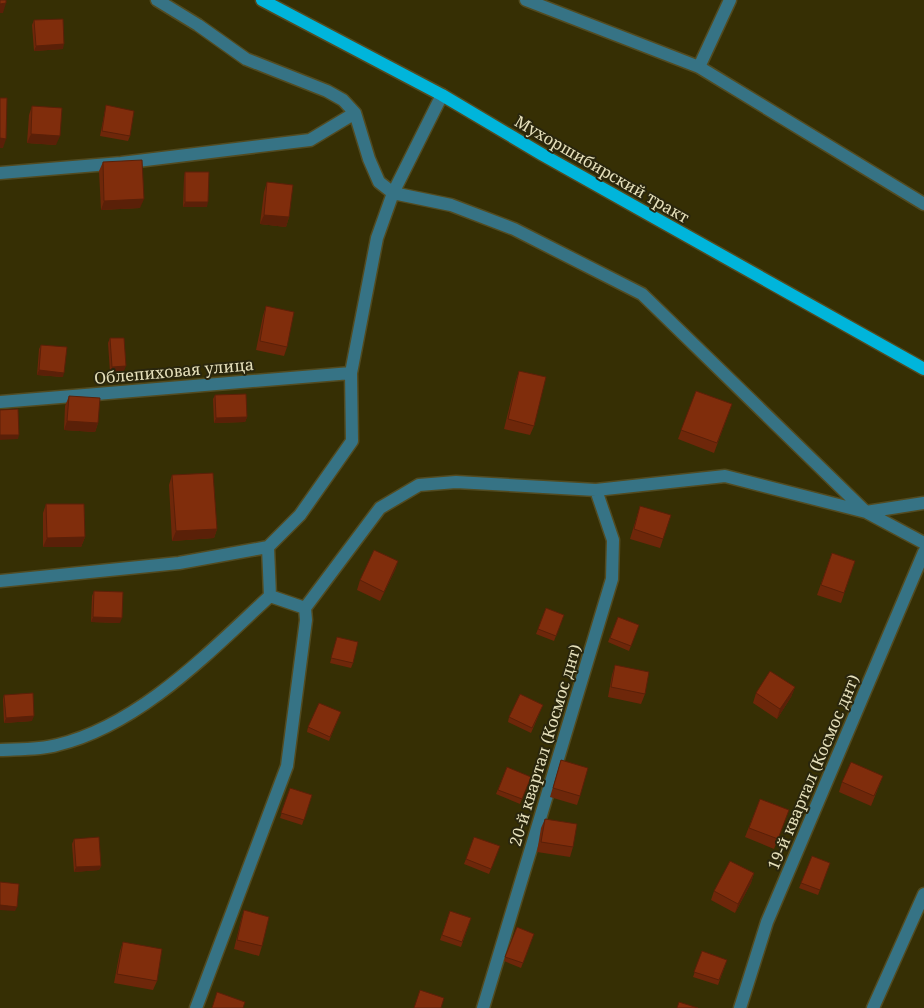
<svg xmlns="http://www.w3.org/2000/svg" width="924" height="1008" font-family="'Noto Serif',serif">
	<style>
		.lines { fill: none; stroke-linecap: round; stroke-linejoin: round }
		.minor-casing { stroke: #524b21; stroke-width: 15 }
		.major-casing { stroke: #524b21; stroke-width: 15 }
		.minor { stroke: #367385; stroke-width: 12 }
		.major { stroke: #00b5db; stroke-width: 12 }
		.wall { fill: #6e270a }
		.shaded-wall { fill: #5a2008 }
		.building { fill: #802d0c; stroke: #5a2008 }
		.labels { text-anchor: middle; stroke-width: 4; stroke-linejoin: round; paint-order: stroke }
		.street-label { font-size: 16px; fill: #e6e0bb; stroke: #2a260d }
	</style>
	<rect width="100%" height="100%" fill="#362f04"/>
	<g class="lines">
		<defs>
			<path id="minor" d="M 157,0 L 198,25 L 246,59 L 327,91 L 343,100 L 355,113 L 369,159 L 379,182 L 393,193 L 451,205 L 514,229 L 642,294 L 866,512 L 924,543
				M 526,0 L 699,67 L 924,204
				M 699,67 L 730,0
				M 0,173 L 121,163 L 310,140 L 355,113
				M 0,402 L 351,373
				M 0,581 L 179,563 L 268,547
				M 270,596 L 305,608
				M 0,750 C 18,749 39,750 57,745 C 140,725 209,652 270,596 L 268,547 L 300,515 L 352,441 L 351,373 L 377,238 L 393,193 L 442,95
				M 196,1008 L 287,766 L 306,620 L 305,608 L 380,508 L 419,485 L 456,482 L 596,490 L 725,476 L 866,512 L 924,503
				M 483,1008 L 612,579 L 613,540 L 596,490
				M 740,1008 L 767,922 L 924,552
				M 873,1008 L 924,894"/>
			<path id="major" d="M 262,0 L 442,95 L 543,155 L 924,369"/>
		</defs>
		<use href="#minor" class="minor-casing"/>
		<use href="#major" class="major-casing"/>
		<use href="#minor" class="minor"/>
		<use href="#major" class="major"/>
	</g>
	<path class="wall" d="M 34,20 L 63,49 L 34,51 L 32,25 Z
		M 106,105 L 130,136 L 128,141 L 100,136 L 105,110 Z
		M 32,106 L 56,145 L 27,143 L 29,115 Z
		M 103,162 L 140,208 L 101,210 L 99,171 Z
		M 185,172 L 207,207 L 183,207 L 184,177 Z
		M 267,182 L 289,217 L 286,227 L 260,224 L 264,192 Z
		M 266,306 L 287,347 L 284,356 L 256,350 L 263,316 Z
		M 110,338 L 124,371 L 110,372 L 108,343 Z
		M 41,345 L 63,377 L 37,375 L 39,349 Z
		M 519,371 L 534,426 L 530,435 L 504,429 L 516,380 Z
		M 696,391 L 732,404 L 714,453 L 678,439 Z
		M 215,395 L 247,417 L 245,422 L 214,423 L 213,399 Z
		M 69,396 L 98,423 L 95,432 L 64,430 L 65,406 Z
		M 172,475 L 217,529 L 214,538 L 172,541 L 169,485 Z
		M 46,504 L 85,537 L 81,547 L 43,547 L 43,513 Z
		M 640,506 L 663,539 L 660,548 L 630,539 Z
		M 832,553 L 855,561 L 841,603 L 817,595 Z
		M 398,561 L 395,570 L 380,601 L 357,590 L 360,580 Z
		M 94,591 L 120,623 L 91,622 L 92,596 Z
		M 546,608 L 564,615 L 554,641 L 536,634 Z
		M 618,617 L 639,625 L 629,651 L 608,642 Z
		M 337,637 L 353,663 L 351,668 L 330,663 Z
		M 615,665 L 645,694 L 641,704 L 608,697 L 612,675 Z
		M 795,687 L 791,697 L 777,719 L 753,703 L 756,693 Z
		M 4,695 L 32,721 L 4,723 L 3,699 Z
		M 543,705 L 531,733 L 508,722 L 509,717 Z
		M 341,712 L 329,741 L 307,732 L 308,727 Z
		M 561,760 L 580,796 L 577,805 L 550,797 Z
		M 507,767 L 531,777 L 520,804 L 496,794 Z
		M 883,776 L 871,806 L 839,792 L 842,782 Z
		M 290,788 L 312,795 L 302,825 L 280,818 Z
		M 760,799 L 789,810 L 774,849 L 745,837 Z
		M 545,819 L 573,847 L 570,857 L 537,852 L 541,828 Z
		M 74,839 L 101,866 L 99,870 L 74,872 L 72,844 Z
		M 500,846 L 489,874 L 464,864 L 466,859 Z
		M 812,856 L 830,863 L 818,895 L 799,888 Z
		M 754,873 L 751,883 L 735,913 L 711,900 L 714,891 Z
		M 244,910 L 262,946 L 259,956 L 234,949 L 241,920 Z
		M 450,911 L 471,918 L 461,947 L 440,940 Z
		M 517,927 L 534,934 L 521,968 L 504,961 Z
		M 123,942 L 157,981 L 153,990 L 114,983 L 120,951 Z
		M 702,951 L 727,960 L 718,985 L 693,977 Z"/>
	<path class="shaded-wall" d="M 6,3 L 3,13 L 0,13 L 0,4 Z
		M 64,44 L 63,49 L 34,51 L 36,46 Z
		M 31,134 L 60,136 L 56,145 L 27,143 Z
		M 0,138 L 6,139 L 3,148 L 0,148 Z
		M 144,199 L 140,208 L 101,210 L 104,201 Z
		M 185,202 L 208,202 L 207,207 L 183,207 Z
		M 264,215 L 289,217 L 286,227 L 260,224 Z
		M 126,366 L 124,371 L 110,372 L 112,367 Z
		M 39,370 L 64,373 L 63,377 L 37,375 Z
		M 247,417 L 245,422 L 214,423 L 216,418 Z
		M 67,421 L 98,423 L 95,432 L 64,430 Z
		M 0,435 L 19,435 L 18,439 L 0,440 Z
		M 217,529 L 214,538 L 172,541 L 176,531 Z
		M 85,537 L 81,547 L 43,547 L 47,538 Z
		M 398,561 L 395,570 L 380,601 L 384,592 Z
		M 93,617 L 122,618 L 120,623 L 91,622 Z
		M 795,687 L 791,697 L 777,719 L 780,709 Z
		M 34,716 L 32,721 L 4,723 L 6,718 Z
		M 101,866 L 99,870 L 74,872 L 76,867 Z
		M 754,873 L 751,883 L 735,913 L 738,904 Z
		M 0,905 L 17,907 L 15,911 L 0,910 Z"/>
	<path class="building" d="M 0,0 L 6,0 L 6,3 L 0,4 Z
		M 63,19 L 64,44 L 36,46 L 34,20 Z
		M 0,98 L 7,98 L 6,139 L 0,138 Z
		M 106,105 L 134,111 L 130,136 L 102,131 Z
		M 32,106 L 62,108 L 60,136 L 31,134 Z
		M 142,160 L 144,199 L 104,201 L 103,162 Z
		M 185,172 L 209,172 L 208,202 L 185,202 Z
		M 267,182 L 293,185 L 289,217 L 264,215 Z
		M 266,306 L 294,312 L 287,347 L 260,341 Z
		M 110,338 L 124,338 L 126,366 L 112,367 Z
		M 41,345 L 67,347 L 64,373 L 39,370 Z
		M 519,371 L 546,377 L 534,426 L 508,419 Z
		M 696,391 L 732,404 L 717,443 L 681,430 Z
		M 246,394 L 247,417 L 216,418 L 215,395 Z
		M 69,396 L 100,398 L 98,423 L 67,421 Z
		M 18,409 L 19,435 L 0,435 L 0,410 Z
		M 213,473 L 217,529 L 176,531 L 172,475 Z
		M 46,504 L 84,504 L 85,537 L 47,538 Z
		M 640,506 L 671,515 L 663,539 L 634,529 Z
		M 374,550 L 398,561 L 384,592 L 360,580 Z
		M 832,553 L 855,561 L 844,593 L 821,585 Z
		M 94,591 L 123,592 L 122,618 L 93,617 Z
		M 546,608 L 564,615 L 556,636 L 538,629 Z
		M 618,617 L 639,625 L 631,646 L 610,638 Z
		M 337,637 L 358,642 L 353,663 L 331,658 Z
		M 615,665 L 649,672 L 645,694 L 611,687 Z
		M 770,671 L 795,687 L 780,709 L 756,693 Z
		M 33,693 L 34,716 L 6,718 L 4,695 Z
		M 520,694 L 543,705 L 532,728 L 509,717 Z
		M 319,703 L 341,712 L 330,737 L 308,727 Z
		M 561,760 L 588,768 L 580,796 L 553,788 Z
		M 851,762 L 883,776 L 874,796 L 842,782 Z
		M 507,767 L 531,777 L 522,799 L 498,790 Z
		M 290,788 L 312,795 L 304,820 L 281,813 Z
		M 760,799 L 789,810 L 778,839 L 749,828 Z
		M 545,819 L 577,824 L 573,847 L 541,842 Z
		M 99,837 L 101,866 L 76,867 L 74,839 Z
		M 474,837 L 500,846 L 491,869 L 466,859 Z
		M 812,856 L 830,863 L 820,890 L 801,883 Z
		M 730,861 L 754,873 L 738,904 L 714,891 Z
		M 0,882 L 19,884 L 17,907 L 0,905 Z
		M 244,910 L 269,917 L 262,946 L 237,940 Z
		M 450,911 L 471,918 L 462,942 L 442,935 Z
		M 517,927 L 534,934 L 523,963 L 505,957 Z
		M 123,942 L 162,949 L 157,981 L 117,974 Z
		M 702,951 L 727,960 L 719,980 L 694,972 Z
		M 420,990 L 444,998 L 441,1008 L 414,1008 Z
		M 217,992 L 245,1002 L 243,1008 L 212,1008 Z
		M 679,1002 L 698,1008 L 677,1008 Z"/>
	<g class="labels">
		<g class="street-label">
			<text transform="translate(602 169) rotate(30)" y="6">Мухоршибирский тракт</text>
			<text transform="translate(174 371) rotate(-5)" y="6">Облепиховая улица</text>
			<text transform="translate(545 745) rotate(-73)" y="6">20-й квартал (Космос днт)</text>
			<text transform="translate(813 772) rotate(-67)" y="6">19-й квартал (Космос днт)</text>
		</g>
	</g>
</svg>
